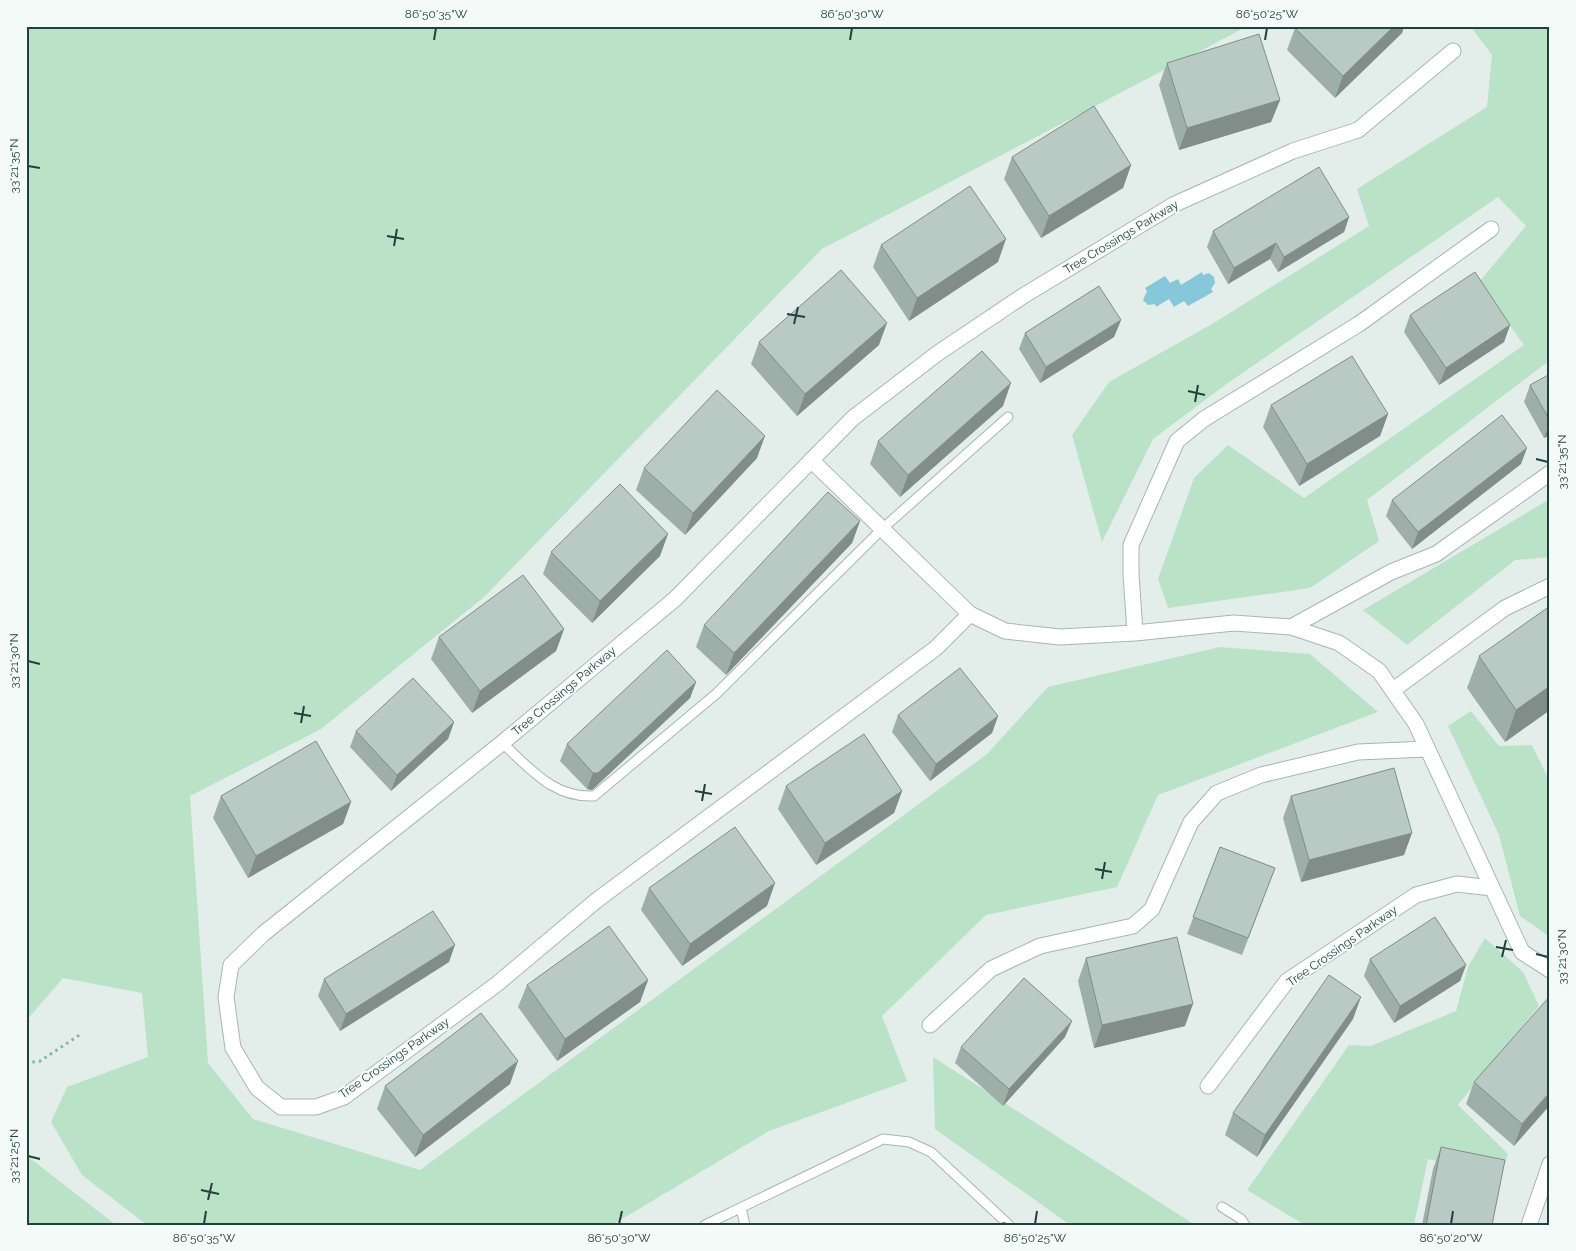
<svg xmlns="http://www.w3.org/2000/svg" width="1576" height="1251" font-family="Raleway,sans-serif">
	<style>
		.green { fill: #bae2c7 }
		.water { fill: #86c7d9 }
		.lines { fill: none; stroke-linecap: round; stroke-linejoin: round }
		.lane-casing { stroke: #a5b7b2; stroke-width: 11 }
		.street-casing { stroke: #a5b7b2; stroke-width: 17 }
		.path { stroke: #80b5a8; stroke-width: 3; stroke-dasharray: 2.5 4; stroke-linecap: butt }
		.lane { stroke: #fff; stroke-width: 9 }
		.street { stroke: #fff; stroke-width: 15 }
		.wall { fill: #9eaea8 }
		.shaded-wall { fill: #818d88 }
		.building { fill: #b8cac3; stroke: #818d88 }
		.ticks { fill: none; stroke: #21423b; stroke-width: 2 }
		.labels { text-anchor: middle; stroke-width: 4; stroke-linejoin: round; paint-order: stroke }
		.street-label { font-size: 12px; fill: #21423b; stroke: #f4faf8 }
		.neatline { fill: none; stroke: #21423b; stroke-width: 2 }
		.ticks-label { font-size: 12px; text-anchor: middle; fill: #21423b }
	</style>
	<rect width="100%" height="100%" fill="#e3eeea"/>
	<path class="green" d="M 26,26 L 1248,26 L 822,249 L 484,597 L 321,729 L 190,796 L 208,1063 L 253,1119 L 420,1170 L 987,754 L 1048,687 L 1220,647 L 1310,654 L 1378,712 L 1158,795 L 1117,887 L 986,915 L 882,1016 L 907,1081 L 769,1131 L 612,1225 L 147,1225 L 82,1175 L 51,1122 L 67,1087 L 148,1057 L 142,993 L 63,978 L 26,1021 Z
		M 1470,26 L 1550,26 L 1550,360 L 1367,500 L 1379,541 L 1310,588 L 1168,608 L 1158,579 L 1194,478 L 1228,445 L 1304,498 L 1524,345 L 1479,282 L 1526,226 L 1498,197 L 1225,385 L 1153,439 L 1102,542 L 1072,435 L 1109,382 L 1212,324 L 1369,226 L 1357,189 L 1487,107 L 1492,55 Z
		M 1550,499 L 1550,557 L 1515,560 L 1407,645 L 1363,610 Z
		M 1471,711 L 1499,746 L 1532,745 L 1550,782 L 1550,937 L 1520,916 L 1499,835 L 1448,726 Z
		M 1485,938 L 1523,972 L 1539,1006 L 1458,1105 L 1508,1154 L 1501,1176 L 1428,1159 L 1414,1225 L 1305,1225 L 1247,1190 L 1349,1045 L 1371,1046 L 1456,1011 L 1468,967 Z
		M 933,1057 L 1195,1225 L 1070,1225 L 935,1129 Z
		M 26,1155 L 116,1225 L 26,1225 Z"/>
	<path class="water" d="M 1202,272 L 1203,275 L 1209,273 L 1214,277 L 1215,283 L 1211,289 L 1213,292 L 1188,306 L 1184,301 L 1174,307 L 1169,299 L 1156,307 L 1155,304 L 1148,305 L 1143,300 L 1147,291 L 1145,288 L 1165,276 L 1170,283 L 1178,279 L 1181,285 Z"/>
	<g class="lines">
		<defs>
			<path id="lane" d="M 502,743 C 531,769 553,798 594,796 L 716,694 L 881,530 L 1008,417
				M 1222,1207 L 1241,1219 L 1245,1225
				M 741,1208 L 745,1225
				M 705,1225 L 883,1139 L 909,1142 L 931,1152 L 1009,1225"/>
			<path id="street" d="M 811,460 L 970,614 L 1005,631 L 1060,637 L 1135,633 L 1234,623 L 1291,627 L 1339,643 L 1379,671 L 1416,724 L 1522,952 L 1550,970
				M 970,614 L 936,648 L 597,900 L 497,984 L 344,1097 L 316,1107 L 281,1107 L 257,1088 L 233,1048 L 226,997 L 231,965 L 263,934 L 502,743 L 675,599 L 853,418 L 938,353 L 1023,296 L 1175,204 L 1293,151 L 1358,130 L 1453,51
				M 1291,627 L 1391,572 L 1436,554 L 1550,473
				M 1135,633 L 1131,574 L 1131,545 L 1177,441 L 1204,419 L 1359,324 L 1491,229
				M 1393,690 L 1505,608 L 1550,586
				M 930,1025 L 991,969 L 1040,946 L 1133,926 L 1152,909 L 1191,822 L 1217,793 L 1261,775 L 1358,752 L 1427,749
				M 1208,1086 L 1287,981 L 1416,895 L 1457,884 L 1492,888
				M 1529,1225 L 1550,1164"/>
		</defs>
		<use href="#lane" class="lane-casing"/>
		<use href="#street" class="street-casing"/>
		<path class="path" d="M 26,1063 L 40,1061 L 81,1034"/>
		<use href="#lane" class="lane"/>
		<use href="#street" class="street"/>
	</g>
	<path class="wall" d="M 1297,26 L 1404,26 L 1402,33 L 1335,98 L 1287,50 L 1295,28 Z
		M 1167,63 L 1280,100 L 1271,122 L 1179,150 L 1159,85 Z
		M 1012,157 L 1131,165 L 1123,188 L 1041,238 L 1004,179 Z
		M 1349,217 L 1344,232 L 1278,272 L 1270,259 L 1228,284 L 1207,247 L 1213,231 Z
		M 881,245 L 998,262 L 909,321 L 873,267 Z
		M 1410,315 L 1510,325 L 1504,342 L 1439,385 L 1404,332 Z
		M 1121,320 L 1114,337 L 1040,383 L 1019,349 L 1025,333 Z
		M 759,342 L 879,345 L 797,416 L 751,364 Z
		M 1550,374 L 1550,435 L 1544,438 L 1524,402 L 1530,385 Z
		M 1271,405 L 1388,414 L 1380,436 L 1299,486 L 1263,427 Z
		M 1003,406 L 900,497 L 870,464 L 878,441 Z
		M 757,458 L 685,535 L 636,490 L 644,468 Z
		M 1521,464 L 1412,549 L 1386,516 L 1392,500 Z
		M 860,521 L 852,543 L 726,675 L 696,647 L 704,625 Z
		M 551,552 L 660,556 L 592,623 L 543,574 Z
		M 564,629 L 556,651 L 472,713 L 431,659 L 439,637 Z
		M 1479,656 L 1550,710 L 1505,742 L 1467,688 Z
		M 696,682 L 690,698 L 592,790 L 587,789 L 560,761 L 567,744 Z
		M 898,715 L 998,716 L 992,733 L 930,781 L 892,732 Z
		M 454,722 L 448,739 L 391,791 L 350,747 L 356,731 Z
		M 786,786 L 902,791 L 894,813 L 816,865 L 778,809 Z
		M 221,796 L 351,802 L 343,824 L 248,878 L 213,818 Z
		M 1291,796 L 1404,855 L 1301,882 L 1283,818 Z
		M 1220,847 L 1275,868 L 1242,955 L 1187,934 Z
		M 649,888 L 767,906 L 682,966 L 641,910 Z
		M 1086,958 L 1185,1026 L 1094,1048 L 1078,981 Z
		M 1370,959 L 1466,965 L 1460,981 L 1394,1023 L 1364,976 Z
		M 449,962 L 340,1031 L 318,996 L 324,979 Z
		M 648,980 L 640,1002 L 557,1061 L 518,1007 L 527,985 Z
		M 1353,1019 L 1257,1157 L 1225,1135 L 1233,1113 Z
		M 1065,1037 L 1003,1106 L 955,1063 L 961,1047 Z
		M 1474,1082 L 1550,1105 L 1514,1146 L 1466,1104 Z
		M 510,1084 L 415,1157 L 377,1109 L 385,1086 Z
		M 1441,1147 L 1492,1225 L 1422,1225 L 1433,1169 Z"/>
	<path class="shaded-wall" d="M 1394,26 L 1404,26 L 1402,33 L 1335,98 L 1343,76 Z
		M 1280,100 L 1271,122 L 1179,150 L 1187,128 Z
		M 1131,165 L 1123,188 L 1041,238 L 1049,216 Z
		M 1349,217 L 1344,232 L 1278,272 L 1284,257 Z
		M 1006,239 L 998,262 L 909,321 L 917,298 Z
		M 1276,243 L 1270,259 L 1228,284 L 1234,268 Z
		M 1121,320 L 1114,337 L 1040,383 L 1046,367 Z
		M 887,323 L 879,345 L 797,416 L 805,394 Z
		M 1510,325 L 1504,342 L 1439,385 L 1446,368 Z
		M 1011,383 L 1003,406 L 900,497 L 908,475 Z
		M 1388,414 L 1380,436 L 1299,486 L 1307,464 Z
		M 1550,422 L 1550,435 L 1544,438 Z
		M 765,436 L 757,458 L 685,535 L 693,513 Z
		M 1527,448 L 1521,464 L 1412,549 L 1418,532 Z
		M 860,521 L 852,543 L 726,675 L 734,653 Z
		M 668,534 L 660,556 L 592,623 L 600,601 Z
		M 564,629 L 556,651 L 472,713 L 480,691 Z
		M 696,682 L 690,698 L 592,790 L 587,789 L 593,773 Z
		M 1550,686 L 1550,710 L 1505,742 L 1516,710 Z
		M 998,716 L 992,733 L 930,781 L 936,764 Z
		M 454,722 L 448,739 L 391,791 L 397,775 Z
		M 902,791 L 894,813 L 816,865 L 825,843 Z
		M 351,802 L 343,824 L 248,878 L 256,856 Z
		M 1412,833 L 1404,855 L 1301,882 L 1309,860 Z
		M 775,883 L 767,906 L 682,966 L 690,944 Z
		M 455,945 L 449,962 L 340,1031 L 346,1014 Z
		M 1466,965 L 1460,981 L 1394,1023 L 1400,1006 Z
		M 648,980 L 640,1002 L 557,1061 L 565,1039 Z
		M 1361,997 L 1353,1019 L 1257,1157 L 1265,1135 Z
		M 1193,1004 L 1185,1026 L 1094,1048 L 1102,1025 Z
		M 1072,1021 L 1065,1037 L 1003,1106 L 1009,1089 Z
		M 518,1061 L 510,1084 L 415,1157 L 423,1135 Z
		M 1550,1092 L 1550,1105 L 1514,1146 L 1522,1124 Z"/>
	<path class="building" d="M 1297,26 L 1394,26 L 1343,76 L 1295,28 Z
		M 1259,34 L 1280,100 L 1187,128 L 1167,63 Z
		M 1094,106 L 1131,165 L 1049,216 L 1012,157 Z
		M 1319,167 L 1349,217 L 1284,257 L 1276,243 L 1234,268 L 1213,231 Z
		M 970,186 L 1006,239 L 917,298 L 881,245 Z
		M 841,270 L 887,323 L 805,394 L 759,342 Z
		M 1475,272 L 1510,325 L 1446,368 L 1410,315 Z
		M 1099,286 L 1121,320 L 1046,367 L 1025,333 Z
		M 982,351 L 1011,383 L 908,475 L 878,441 Z
		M 1352,356 L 1388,414 L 1307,464 L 1271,405 Z
		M 1550,374 L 1550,421 L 1530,385 Z
		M 717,390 L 765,436 L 693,513 L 644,468 Z
		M 1502,415 L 1527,448 L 1418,532 L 1392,500 Z
		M 620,484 L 668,534 L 600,601 L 551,552 Z
		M 828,492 L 860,521 L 734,653 L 704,625 Z
		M 523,575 L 564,629 L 480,691 L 439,637 Z
		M 1550,606 L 1550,686 L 1516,710 L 1479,656 Z
		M 667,650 L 696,682 L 598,773 L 593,773 L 567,744 Z
		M 960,668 L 998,716 L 936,764 L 898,715 Z
		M 413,678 L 454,722 L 397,775 L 356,731 Z
		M 864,734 L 902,791 L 825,843 L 786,786 Z
		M 316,741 L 351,802 L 256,856 L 221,796 Z
		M 1394,768 L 1412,833 L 1309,860 L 1291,796 Z
		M 735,827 L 775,883 L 690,944 L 649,888 Z
		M 1220,847 L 1275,868 L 1248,938 L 1193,917 Z
		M 433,911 L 455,945 L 346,1014 L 324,979 Z
		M 1435,917 L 1466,965 L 1400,1006 L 1370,959 Z
		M 609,926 L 648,980 L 565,1039 L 527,985 Z
		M 1177,937 L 1193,1004 L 1102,1025 L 1086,958 Z
		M 1329,975 L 1361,997 L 1265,1135 L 1233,1113 Z
		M 1024,978 L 1072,1021 L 1009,1089 L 961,1047 Z
		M 1550,996 L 1550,1092 L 1522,1124 L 1474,1082 Z
		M 481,1013 L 518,1061 L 423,1135 L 385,1086 Z
		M 1441,1147 L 1505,1160 L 1492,1225 L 1426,1225 Z
		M 1005,1222 L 1006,1225 L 995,1225 Z"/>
	<path class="ticks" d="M 434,40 L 436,28M 850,40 L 852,28M 1265,40 L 1267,28M 28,166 L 40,168M 387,236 L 404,239M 394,246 L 397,229M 787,314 L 805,317M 794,324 L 798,307M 1188,391 L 1205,395M 1195,402 L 1198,385M 1536,459 L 1548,462M 28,661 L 40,664M 294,713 L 311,716M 301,723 L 304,706M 695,791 L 712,794M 702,801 L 705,784M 1095,869 L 1112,872M 1102,879 L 1105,862M 1496,947 L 1513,950M 1536,954 L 1548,957M 1502,957 L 1506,940M 28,1156 L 40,1159M 201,1190 L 219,1194M 208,1200 L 212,1183M 204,1224 L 206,1211M 619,1224 L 622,1211M 1035,1224 L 1037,1211M 1451,1224 L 1453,1211"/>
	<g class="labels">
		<g class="street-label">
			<text transform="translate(1121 237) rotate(-31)" y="4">Tree Crossings Parkway</text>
			<text transform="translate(564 691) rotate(-40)" y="4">Tree Crossings Parkway</text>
			<text transform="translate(1342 946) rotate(-35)" y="4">Tree Crossings Parkway</text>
			<text transform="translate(394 1058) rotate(-35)" y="4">Tree Crossings Parkway</text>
		</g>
	</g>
	<rect width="1576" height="1251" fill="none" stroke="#f4faf8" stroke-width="55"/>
	<rect x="28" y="28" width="1520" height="1196" class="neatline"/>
	<g class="ticks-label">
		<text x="436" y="18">86°50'35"W</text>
		<text x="852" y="18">86°50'30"W</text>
		<text x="1267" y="18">86°50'25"W</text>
		<text transform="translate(14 166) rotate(-90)" y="4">33°21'35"N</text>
		<text transform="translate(1562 462) rotate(-90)" y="4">33°21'35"N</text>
		<text transform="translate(14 661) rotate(-90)" y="4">33°21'30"N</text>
		<text transform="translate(1562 957) rotate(-90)" y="4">33°21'30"N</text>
		<text transform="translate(14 1156) rotate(-90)" y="4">33°21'25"N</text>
		<text x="204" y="1242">86°50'35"W</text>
		<text x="619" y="1242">86°50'30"W</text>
		<text x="1035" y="1242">86°50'25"W</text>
		<text x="1451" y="1242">86°50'20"W</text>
	</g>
</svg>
